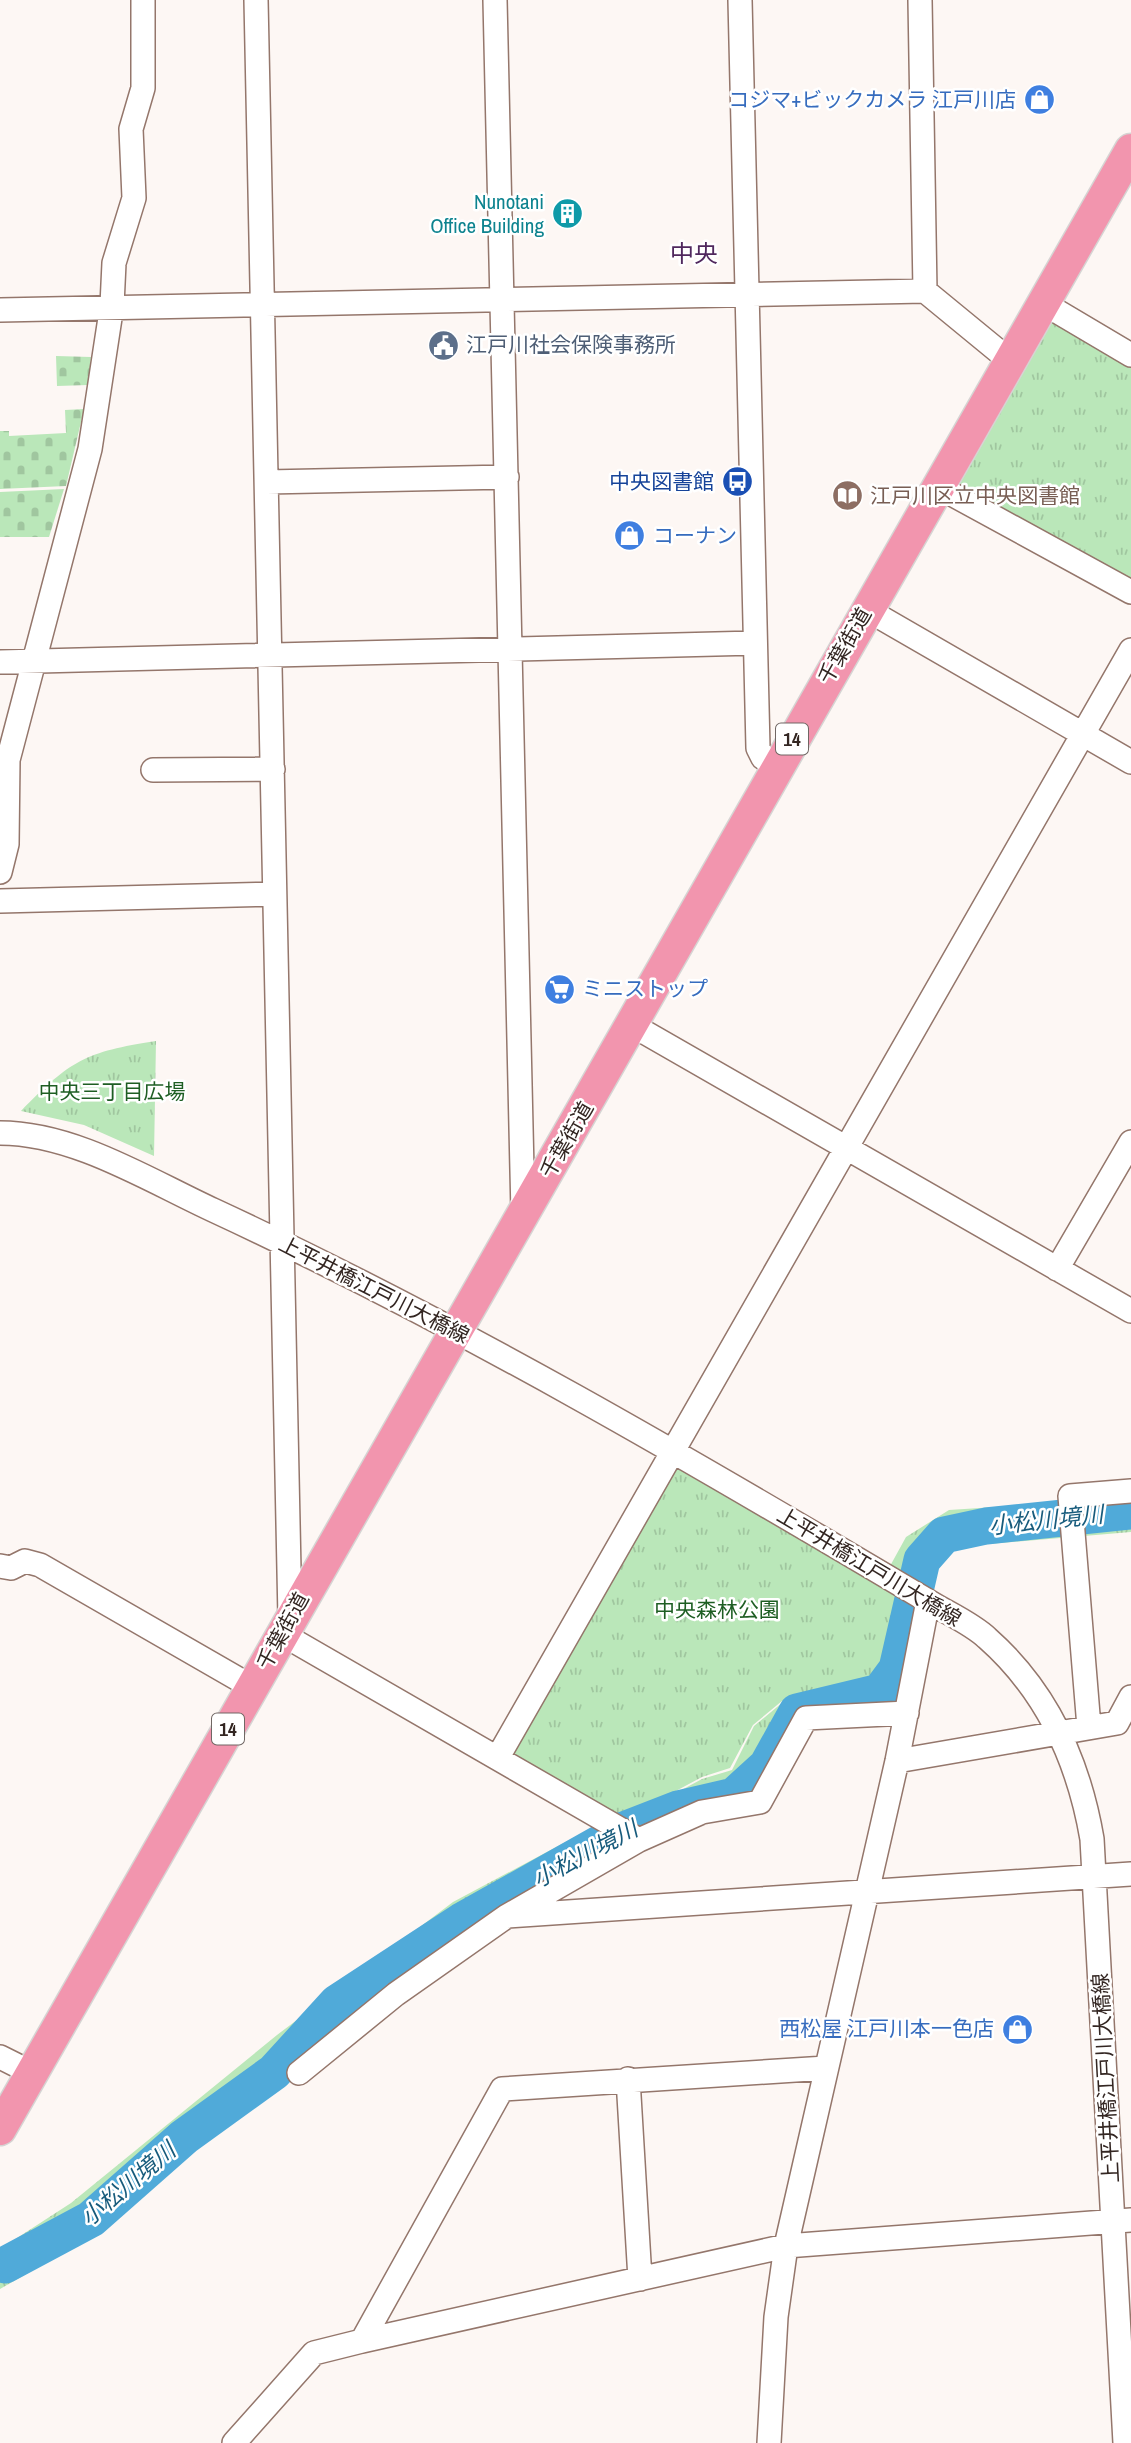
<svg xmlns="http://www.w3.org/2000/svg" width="1131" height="2443" font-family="'Archivo Narrow','Noto Sans JP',sans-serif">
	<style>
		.grass { fill: url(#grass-tufts) }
		.cemetery { fill: url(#cemetery-stones) }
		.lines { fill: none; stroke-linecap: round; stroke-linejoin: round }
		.river { stroke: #50aad9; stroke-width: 37 }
		.minor-casing { stroke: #94766b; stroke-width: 26 }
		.highway-casing { stroke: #d6d4d3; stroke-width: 35 }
		.minor { stroke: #fff; stroke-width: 23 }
		.highway { stroke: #f295ae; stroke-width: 32 }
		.labels { text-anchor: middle; stroke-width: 5; stroke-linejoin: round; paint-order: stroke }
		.shield { fill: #fff; stroke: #706764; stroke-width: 2 }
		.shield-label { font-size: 19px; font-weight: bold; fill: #332622 }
		.shop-label { font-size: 21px; fill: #366cbe; stroke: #fff; text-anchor: end }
		.culture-label { font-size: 21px; fill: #0d838f; stroke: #fff; text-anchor: end }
		.service-label { font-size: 21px; fill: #4e5e75; stroke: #fff; text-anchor: start }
		.transit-label { font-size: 21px; fill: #164399; stroke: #fff; text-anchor: end }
		.education-label { font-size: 21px; fill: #785e54; stroke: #fff; text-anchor: start }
		.street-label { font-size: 21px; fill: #332622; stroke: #fff }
		.park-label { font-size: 21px; fill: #1e5e23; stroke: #fff }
		.water-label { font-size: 23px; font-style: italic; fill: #175b7c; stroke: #fff }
		.quarter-label { font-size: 24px; fill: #50285e; stroke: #fff }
	</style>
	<defs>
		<pattern id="grass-tufts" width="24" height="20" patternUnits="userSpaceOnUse" patternTransform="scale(1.75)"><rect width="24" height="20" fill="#bae7b9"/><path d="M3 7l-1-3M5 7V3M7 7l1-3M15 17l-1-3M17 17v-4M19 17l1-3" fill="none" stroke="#a0c69f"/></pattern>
		<pattern id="cemetery-stones" width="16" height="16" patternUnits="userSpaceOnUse" patternTransform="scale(1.75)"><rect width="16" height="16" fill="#bae7b9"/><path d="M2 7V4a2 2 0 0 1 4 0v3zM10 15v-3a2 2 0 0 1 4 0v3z" fill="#a0c69f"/></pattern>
	</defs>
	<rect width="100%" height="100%" fill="#fdf7f4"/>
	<path class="grass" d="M 1046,312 L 1131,362 L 1131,585 L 947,484 Z
		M 156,1041 L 154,1156 L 84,1125 L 21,1111 C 71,1060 85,1052 156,1041 Z
		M 673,1461 L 884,1577 L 906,1537 L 949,1510 L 1131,1498 L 1131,1532 L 942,1548 L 924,1588 L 902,1709 L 805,1716 L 759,1800 L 639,1837 L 620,1823 L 702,1779 L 732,1770 L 754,1726 L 783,1702 L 865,1678 L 782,1701 L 753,1725 L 730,1768 L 702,1777 L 618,1822 L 506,1757 Z
		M 603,1822 L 631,1840 L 345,2023 L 264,2094 L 196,2144 L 98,2233 L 0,2289 L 0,2249 L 71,2203 L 277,2035 L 453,1902 Z"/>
	<path class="cemetery" d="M 56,356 L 91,357 L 88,385 L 57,386 Z
		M 84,409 L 66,486 L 0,489 L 0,431 L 9,431 L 9,436 L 66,433 L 65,410 Z
		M 64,489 L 49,537 L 0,537 L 0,492 Z"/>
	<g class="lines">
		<path class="river" d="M 5,2265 L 91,2219 L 184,2137 L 274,2072 L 337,2003 L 462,1921 L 624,1830 L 678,1809 L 734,1796 L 767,1766 L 797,1712 L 880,1692 L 897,1669 L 922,1560 L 944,1535 L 986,1526 L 1131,1511"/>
		<defs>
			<path id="minor" d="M 256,0 L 290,1618
				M 495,0 L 523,1214
				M 740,0 L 758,748 L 763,758 L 778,765
				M 920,0 L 925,291
				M 1043,303 L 1131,355
				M 0,310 L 925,291 L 1009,360
				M 267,482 L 507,477
				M 937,486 L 1131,592
				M 866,609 L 1131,762
				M 0,662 L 755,643
				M 153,770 L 273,769
				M 0,872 L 7,844 L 8,760 L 90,449 L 112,305 L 114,263 L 134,198 L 131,129 L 143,88 L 143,0
				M 0,901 L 274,894
				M 632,1025 L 1131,1311
				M 0,1133 C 74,1133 148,1180 213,1210 C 459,1324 694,1462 928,1601 C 947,1613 971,1623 987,1638 C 1047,1691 1079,1763 1092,1839 L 1125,2443
				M 1057,1269 L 1131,1142
				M 0,1566 L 11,1568 L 25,1561 L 40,1565 L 252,1687
				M 282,1634 L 639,1840 L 702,1812 L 760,1802 L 806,1718 L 907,1713
				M 1089,1727 L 1070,1496 L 1131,1491
				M 498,1757 L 1131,650
				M 897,1761 L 1117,1723 L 1131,1697
				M 507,1916 L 1131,1874
				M 0,2057 L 32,2073
				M 299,2073 L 396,1994 L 507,1916 L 639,1840
				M 628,2079 L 640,2279
				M 362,2341 L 502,2089 L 826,2068
				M 234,2443 L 314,2353 L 362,2341 L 786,2246 L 1131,2220
				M 769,2443 L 776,2317 L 786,2246 L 897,1761 L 928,1601"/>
			<path id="highway" d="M 0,2129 L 1131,150"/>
		</defs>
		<use href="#minor" class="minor-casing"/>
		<use href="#highway" class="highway-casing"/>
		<use href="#minor" class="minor"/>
		<use href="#highway" class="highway"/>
	</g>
	<defs>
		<symbol id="shop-disc" viewBox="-11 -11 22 22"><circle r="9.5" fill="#3f7fe0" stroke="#fff"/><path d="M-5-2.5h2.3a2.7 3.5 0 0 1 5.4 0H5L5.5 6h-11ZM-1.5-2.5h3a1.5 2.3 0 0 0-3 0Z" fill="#fff"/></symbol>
		<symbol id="building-disc" viewBox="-11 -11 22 22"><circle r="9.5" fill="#0f9aa8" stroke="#fff"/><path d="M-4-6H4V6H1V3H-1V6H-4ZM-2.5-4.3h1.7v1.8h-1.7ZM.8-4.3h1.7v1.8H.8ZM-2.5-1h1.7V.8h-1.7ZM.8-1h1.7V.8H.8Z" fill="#fff"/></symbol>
		<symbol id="civic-disc" viewBox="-11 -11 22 22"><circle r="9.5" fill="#5c6f8a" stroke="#fff"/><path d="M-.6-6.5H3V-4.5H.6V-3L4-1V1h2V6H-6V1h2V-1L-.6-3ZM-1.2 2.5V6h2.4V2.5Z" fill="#fff"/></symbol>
		<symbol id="bus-disc" viewBox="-11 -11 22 22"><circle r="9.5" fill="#1a4fb4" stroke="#fff"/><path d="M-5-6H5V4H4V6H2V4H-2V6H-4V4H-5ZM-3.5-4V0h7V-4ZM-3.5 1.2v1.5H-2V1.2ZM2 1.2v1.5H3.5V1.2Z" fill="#fff"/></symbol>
		<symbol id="library-disc" viewBox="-11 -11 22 22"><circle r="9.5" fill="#8d6e63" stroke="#fff"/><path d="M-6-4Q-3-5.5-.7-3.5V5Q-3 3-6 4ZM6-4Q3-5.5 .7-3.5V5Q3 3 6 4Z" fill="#fff"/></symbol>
		<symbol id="supermarket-disc" viewBox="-11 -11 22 22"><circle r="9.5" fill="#3f7fe0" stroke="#fff"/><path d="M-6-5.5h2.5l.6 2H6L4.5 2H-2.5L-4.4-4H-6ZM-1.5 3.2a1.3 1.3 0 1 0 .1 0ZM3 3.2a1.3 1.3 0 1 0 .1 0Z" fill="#fff"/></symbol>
	</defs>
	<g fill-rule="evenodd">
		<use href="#shop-disc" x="1022" y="82" width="35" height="35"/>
		<use href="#building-disc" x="550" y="196" width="35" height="35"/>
		<use href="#civic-disc" x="426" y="328" width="35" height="35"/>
		<use href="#bus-disc" x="720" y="464" width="35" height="35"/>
		<use href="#library-disc" x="830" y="478" width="35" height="35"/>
		<use href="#shop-disc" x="612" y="518" width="35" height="35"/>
		<use href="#supermarket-disc" x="542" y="972" width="35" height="35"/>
		<use href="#shop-disc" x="1000" y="2012" width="35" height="35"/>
	</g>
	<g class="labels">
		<g class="shield">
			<rect x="776" y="723.5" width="32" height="31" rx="5"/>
			<rect x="212" y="1713.5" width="32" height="31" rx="5"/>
		</g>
		<g class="shield-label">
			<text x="792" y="746">14</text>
			<text x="228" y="1736">14</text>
		</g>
		<g class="shop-label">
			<text x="1016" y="107">コジマ+ビックカメラ 江戸川店</text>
			<text x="653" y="543" text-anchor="start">コーナン</text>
			<text x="582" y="996" text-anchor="start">ミニストップ</text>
			<text x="994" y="2036">西松屋 江戸川本一色店</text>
		</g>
		<g class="culture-label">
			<text x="544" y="209">Nunotani<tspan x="544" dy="24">Office Building</tspan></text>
		</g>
		<g class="service-label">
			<text x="466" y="352">江戸川社会保険事務所</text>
		</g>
		<g class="transit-label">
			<text x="714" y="489">中央図書館</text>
		</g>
		<g class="education-label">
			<text x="870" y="503">江戸川区立中央図書館</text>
		</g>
		<g class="street-label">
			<text transform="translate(845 646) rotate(-60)" y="7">千葉街道</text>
			<text transform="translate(567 1140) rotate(-60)" y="7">千葉街道</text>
			<text transform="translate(374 1290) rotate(27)" y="7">上平井橋江戸川大橋線</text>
			<text transform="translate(869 1567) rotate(31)" y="7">上平井橋江戸川大橋線</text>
			<text transform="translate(283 1631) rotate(-61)" y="7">千葉街道</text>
			<text transform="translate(1106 2078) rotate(-93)" y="7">上平井橋江戸川大橋線</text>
		</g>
		<g class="park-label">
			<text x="112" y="1099">中央三丁目広場</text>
			<text x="717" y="1617">中央森林公園</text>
		</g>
		<g class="water-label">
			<text transform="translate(1046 1520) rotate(-6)" y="8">小松川境川</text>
			<text transform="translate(585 1854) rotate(-28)" y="8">小松川境川</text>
			<text transform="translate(128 2184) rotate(-40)" y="8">小松川境川</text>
		</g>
		<g class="quarter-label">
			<text x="694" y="262">中央</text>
		</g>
	</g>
</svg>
